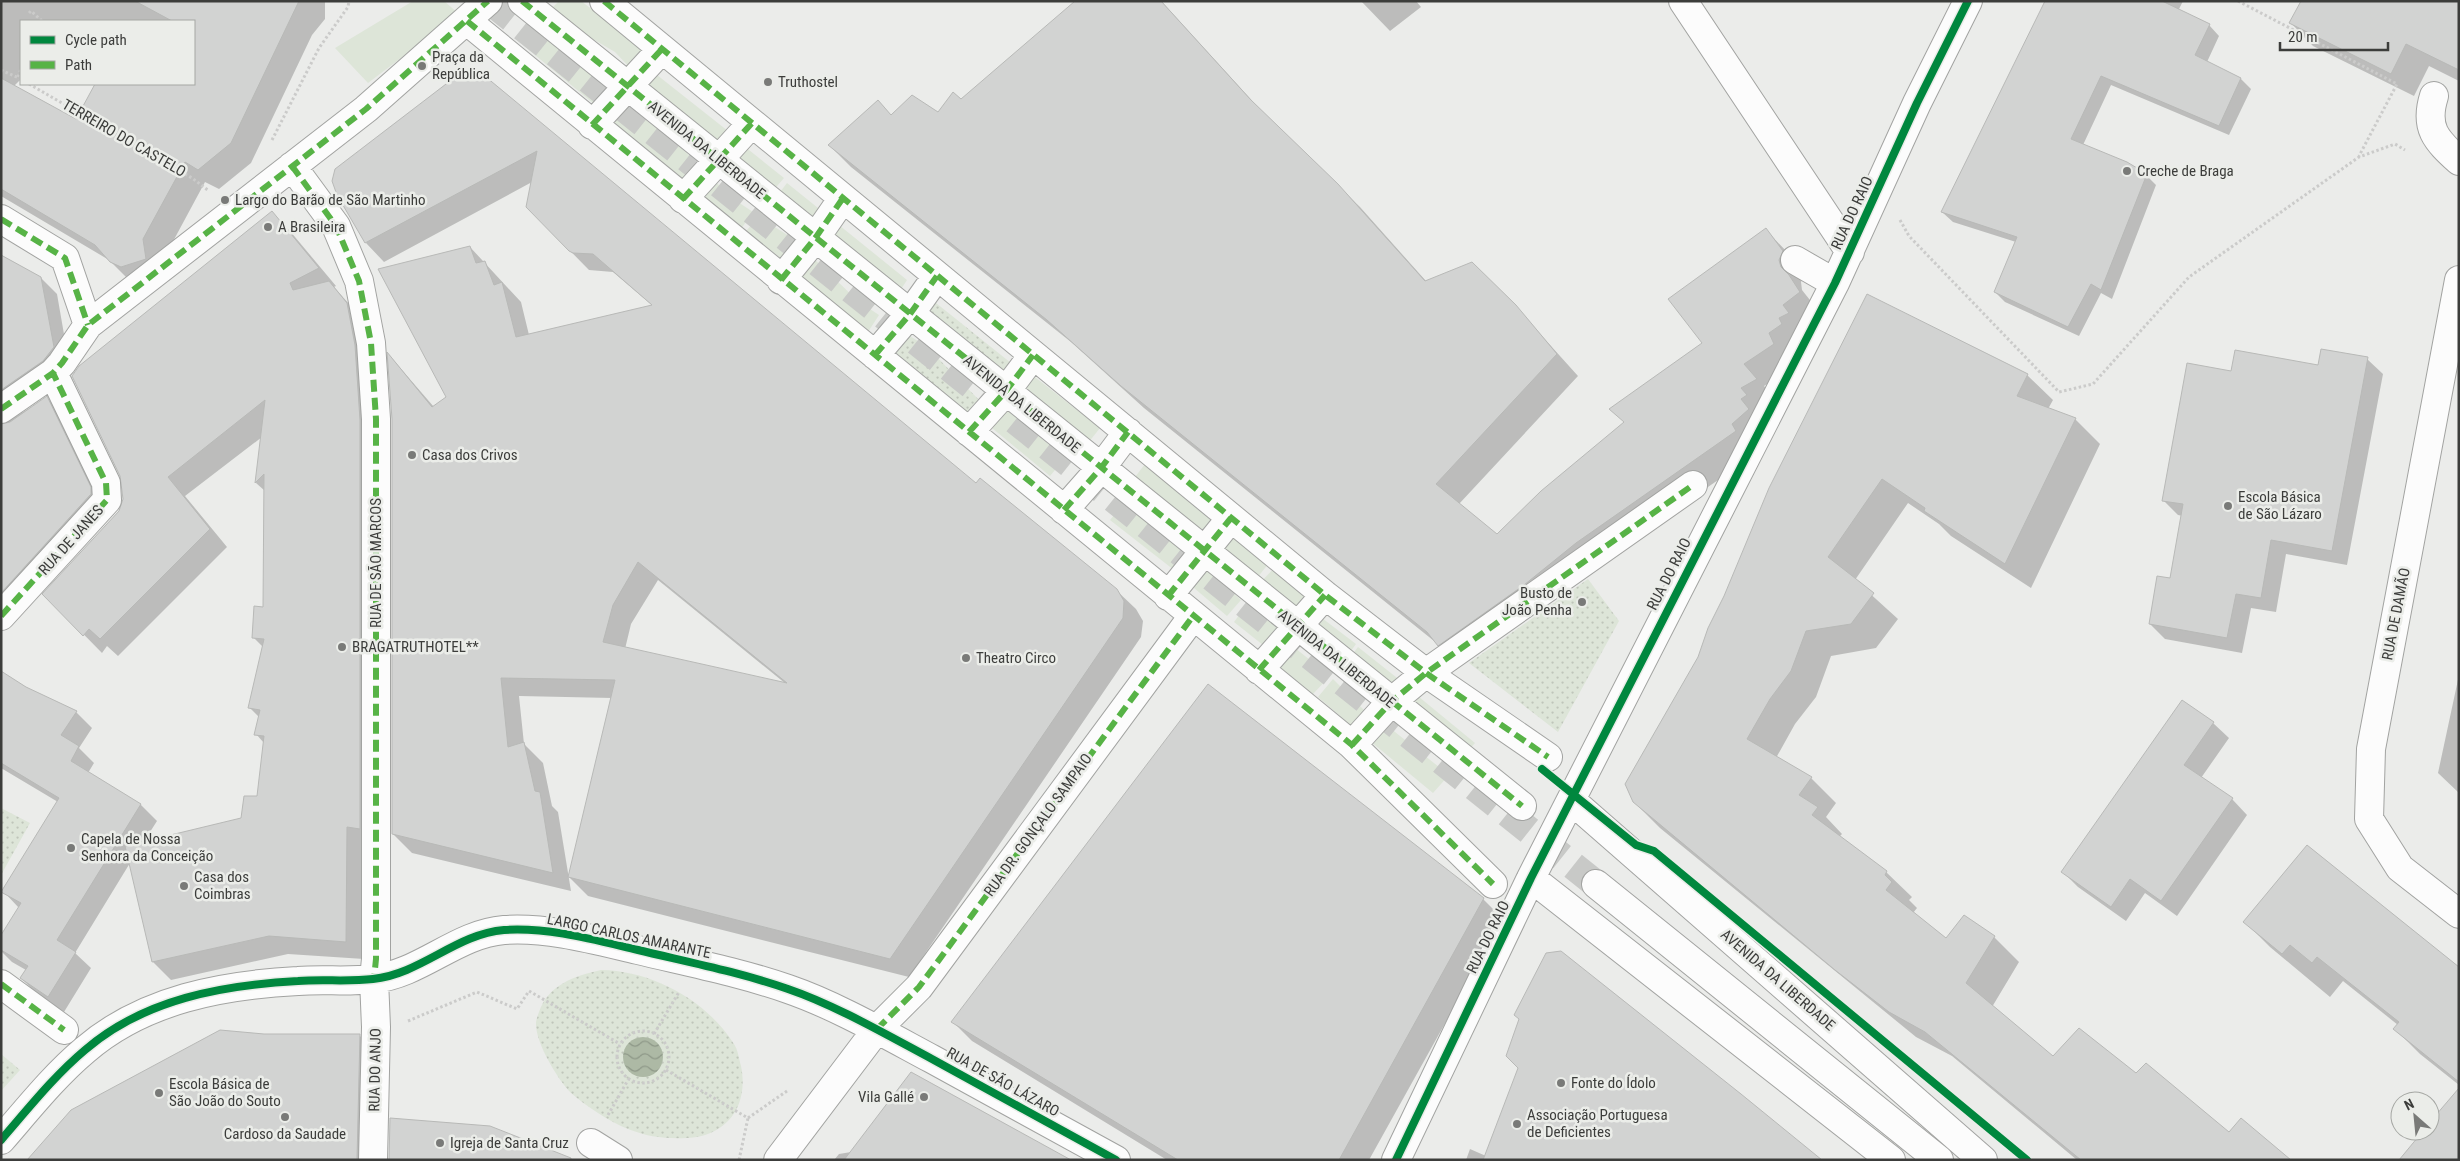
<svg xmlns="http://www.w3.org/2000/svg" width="2460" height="1161" font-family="'Roboto Condensed',sans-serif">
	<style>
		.grass { fill: #dde5d8 }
		.park { fill: url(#park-dots) }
		.water { fill: url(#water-waves) }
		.shadow { fill: #0003; fill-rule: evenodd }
		.building { fill: #d2d3d2; stroke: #b8b9b7; fill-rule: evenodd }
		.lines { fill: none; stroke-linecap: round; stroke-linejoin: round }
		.major-tunnel { stroke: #c8c9c7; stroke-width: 28; stroke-dasharray: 28 14; stroke-linecap: butt }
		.minor-casing { stroke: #a2a3a1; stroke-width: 30 }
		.major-casing { stroke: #a2a3a1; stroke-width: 30 }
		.path { stroke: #cbcbca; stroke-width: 3; stroke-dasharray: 2.5 2.5; stroke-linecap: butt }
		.minor { stroke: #fcfcfc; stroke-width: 28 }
		.major { stroke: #fcfcfc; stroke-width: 28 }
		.quiet { stroke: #57b346; stroke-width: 6; stroke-dasharray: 12 6; stroke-linecap: butt }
		.cycleway-casing { stroke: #ebede9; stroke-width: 11 }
		.cycleway { stroke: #00873e; stroke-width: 8 }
		.poi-dot { fill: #797a78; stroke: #ebede9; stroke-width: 2 }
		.labels { text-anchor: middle; stroke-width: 5; stroke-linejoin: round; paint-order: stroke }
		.poi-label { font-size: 15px; fill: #3c3d3b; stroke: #ebede9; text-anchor: start }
		.street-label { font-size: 15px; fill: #3c3d3b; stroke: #ebede9 }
	</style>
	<defs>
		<pattern id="park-dots" width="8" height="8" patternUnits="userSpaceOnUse" patternTransform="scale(1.25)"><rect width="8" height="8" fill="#dde5d8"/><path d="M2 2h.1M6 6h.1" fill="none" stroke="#bfc5ba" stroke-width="1.8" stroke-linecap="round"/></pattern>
		<pattern id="water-waves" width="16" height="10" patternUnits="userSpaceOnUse" patternTransform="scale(1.25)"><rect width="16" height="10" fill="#adb9a5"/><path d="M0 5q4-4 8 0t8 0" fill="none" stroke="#8e9888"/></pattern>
	</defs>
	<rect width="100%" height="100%" fill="#ebecea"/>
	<path class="grass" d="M 413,1 L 444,1 L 459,14 L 368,83 L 335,48 Z
		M 559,1 L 581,1 L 648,52 L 633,71 L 615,52 L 569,25 L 553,7 Z
		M 535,23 L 613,92 L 600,109 L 517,40 Z
		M 652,71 L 733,135 L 719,149 L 640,84 Z
		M 621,101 L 675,142 L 700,166 L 685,183 L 606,119 Z
		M 744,146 L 784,178 L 771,193 L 732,159 Z
		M 716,182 L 729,196 L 753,212 L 741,229 L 701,197 Z
		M 787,183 L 823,212 L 812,227 L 777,196 Z
		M 759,217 L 797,241 L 783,260 L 746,231 Z
		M 834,221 L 907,280 L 896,297 L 824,235 Z
		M 812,257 L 858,301 L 879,315 L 868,332 L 799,277 Z
		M 1031,374 L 1100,428 L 1088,443 L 1019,388 Z
		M 1001,405 L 1065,458 L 1050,476 L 986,423 Z
		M 1145,464 L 1212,518 L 1199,535 L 1132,481 Z
		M 1125,502 L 1189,552 L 1174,570 L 1110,520 Z
		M 1229,531 L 1269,563 L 1257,578 L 1217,546 Z
		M 1201,565 L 1241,600 L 1227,616 L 1187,582 Z
		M 1274,568 L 1308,598 L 1293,617 L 1260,583 Z
		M 1246,606 L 1283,631 L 1268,649 L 1234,622 Z
		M 1318,615 L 1356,644 L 1346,658 L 1305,632 Z
		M 1290,644 L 1330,676 L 1313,694 L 1273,662 Z
		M 1358,647 L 1401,681 L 1385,695 L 1348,660 Z
		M 1333,679 L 1367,713 L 1354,728 L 1318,697 Z
		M 1413,692 L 1475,743 L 1464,755 L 1399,706 Z
		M 1385,724 L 1449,775 L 1433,793 L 1370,741 Z"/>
	<path class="park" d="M 931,299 L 1011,363 L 999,380 L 919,314 Z
		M 904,332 L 927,347 L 981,402 L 970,415 L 890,349 Z
		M 1588,579 L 1619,621 L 1558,732 L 1469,663 Z
		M 1,808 L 30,823 L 1,875 Z
		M 601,970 C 653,971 706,1000 734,1044 C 738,1050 739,1059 741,1066 C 749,1105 728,1136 687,1138 C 666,1139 648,1137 628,1129 C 610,1122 586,1106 571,1093 C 558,1080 535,1042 536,1023 C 536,1020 538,1015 539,1012 C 548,985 574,976 601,970 Z
		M 1,1054 L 20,1070 L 1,1091 Z"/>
	<path class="water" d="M623 1057a20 20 0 1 1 40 0a20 20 0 1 1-40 0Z"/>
	<path class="shadow" d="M 1,1 L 325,1 L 325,19 L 312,35 L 251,163 L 219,189 L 205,182 L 163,260 L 131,282 L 109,260 L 1,196 ZM 21,21 L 194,21 L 194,84 L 97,84 L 76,121 L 14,86 L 21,79 Z
		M 1161,1 L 1266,116 L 1360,207 L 1426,281 L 1515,306 L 1578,376 L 1459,504 L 1497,536 L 1625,422 L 1704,344 L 1766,230 L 1787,252 L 1804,274 L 1801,282 L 1802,290 L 1821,314 L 1795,366 L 1764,386 L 1777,401 L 1757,453 L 1597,564 L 1546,606 L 1460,666 L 1439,645 L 1144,408 L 1071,342 L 851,167 L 829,145 L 892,116 L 938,114 Z
		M 1361,1 L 1416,1 L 1421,7 L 1390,31 Z
		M 2046,1 L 2183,1 L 2178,11 L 2209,25 L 2219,36 L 2207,62 L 2241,79 L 2251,89 L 2229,135 L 2111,85 L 2083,145 L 2146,175 L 2156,185 L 2112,299 L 2101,293 L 2079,336 L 2005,302 L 1995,292 L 2016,242 L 1953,222 L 1942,212 Z
		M 2459,1 L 2459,81 L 2429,66 L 2414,96 L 2313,46 L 2291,23 Z
		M 463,73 L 976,485 L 1116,590 L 1136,609 L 1143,621 L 1141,637 L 909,977 L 588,896 L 569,877 L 612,698 L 519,696 L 524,744 L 543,763 L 552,806 L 558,812 L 571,891 L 412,853 L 393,834 L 393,419 L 389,355 L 434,407 L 448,398 L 470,247 L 521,302 L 529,335 L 653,306 L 613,272 L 589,270 L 527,207 L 532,182 L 384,262 L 366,243 ZM 658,580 L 786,684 L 625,649 L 631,624 Z
		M 272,213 L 290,231 L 336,286 L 334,287 L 365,322 L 364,959 L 288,954 L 171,980 L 153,962 L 130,863 L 75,953 L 91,968 L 64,1012 L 37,994 L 21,978 L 26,970 L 12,962 L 1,951 L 1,938 L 19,908 L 3,891 L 58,802 L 1,768 L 1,673 L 25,688 L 76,712 L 92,728 L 79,748 L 94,763 L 88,773 L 141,805 L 157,821 L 143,843 L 243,819 L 258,797 L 264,743 L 256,734 L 259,717 L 249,707 L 263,647 L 253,637 L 264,608 L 265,491 L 256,483 L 262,437 L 185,496 L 227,547 L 118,656 L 107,646 L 102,653 L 44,594 L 120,511 Z
		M 1,255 L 41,278 L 57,294 L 69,363 L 2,419 L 1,425 Z
		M 2367,359 L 2383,374 L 2347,565 L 2286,554 L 2276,612 L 2251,608 L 2242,653 L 2165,639 L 2150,624 L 2171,580 L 2183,516 L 2178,515 L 2163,500 L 2232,372 L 2319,366 Z
		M 2027,375 L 2053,400 L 2048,409 L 2075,419 L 2100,444 L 2031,588 L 1951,536 L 1939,524 L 1908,503 L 1855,580 L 1898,619 L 1876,648 L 1831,656 L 1816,697 L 1795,724 L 1776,758 L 1811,778 L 1836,803 L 1826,817 L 1842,834 L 1839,837 L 1886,872 L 1912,897 L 1909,900 L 1917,908 L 1913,913 L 1946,940 L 1994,937 L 2019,962 L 1992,1007 L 2053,1057 L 2137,1075 L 2229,1134 L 2289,1160 L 2077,1160 L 1952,1056 L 1916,1037 L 1660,828 L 1634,802 L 1699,658 L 1770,488 Z
		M 47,398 L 62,414 L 106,504 L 5,621 L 1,635 L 1,425 Z
		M 2459,675 L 2459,793 L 2438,773 Z
		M 1208,686 L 1483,899 L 1503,919 L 1369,1160 L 1167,1160 L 972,1041 L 953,1022 Z
		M 2182,701 L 2213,723 L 2229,738 L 2201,778 L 2232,799 L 2247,815 L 2177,916 L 2145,893 L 2126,921 L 2078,887 L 2063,872 Z
		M 2245,922 L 2459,968 L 2459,1085 L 2420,1054 L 2395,1029 L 2398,1025 L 2343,981 L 2330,997 L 2270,947 Z
		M 264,1035 L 360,1036 L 382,1058 L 379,1160 L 29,1160 Z
		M 1470,1149 L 1486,1156 L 1677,1160 L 1466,1160 Z
		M 851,1152 L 1068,1160 L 834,1160 L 839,1154 Z"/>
	<path class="building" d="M 135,1 L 299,1 L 231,143 L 198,170 L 185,162 L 143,239 L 146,259 L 121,267 L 110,262 L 95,245 L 1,189 L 1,78 L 76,119 L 95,84 L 194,84 L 194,21 L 172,21 Z
		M 1075,1 L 1161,1 L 1251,100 L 1338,184 L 1425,281 L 1472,262 L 1516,305 L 1557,354 L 1436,484 L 1497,534 L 1541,491 L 1624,422 L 1609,409 L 1702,343 L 1668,299 L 1766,228 L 1783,251 L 1779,260 L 1781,267 L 1789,275 L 1800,292 L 1783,305 L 1789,313 L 1779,318 L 1782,324 L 1769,333 L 1774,344 L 1744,364 L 1757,379 L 1741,388 L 1747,395 L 1741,399 L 1749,409 L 1732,424 L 1736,431 L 1576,543 L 1524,585 L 1438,646 L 1427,632 L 1121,386 L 1047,320 L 828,145 L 878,100 L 891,115 L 912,95 L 938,112 L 953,92 L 961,99 Z
		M 2045,1 L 2162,1 L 2210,24 L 2195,55 L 2241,78 L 2219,126 L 2101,76 L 2071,139 L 2127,162 L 2147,174 L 2101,290 L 2091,284 L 2068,327 L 1994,292 L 2017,237 L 1941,212 Z
		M 2301,1 L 2459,1 L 2459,70 L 2406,44 L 2391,74 L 2289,23 Z
		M 463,71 L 480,72 L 976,483 L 980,478 L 1117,589 L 1124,601 L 1123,618 L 890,959 L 568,877 L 615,680 L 501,678 L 508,747 L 524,742 L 535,791 L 540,792 L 553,873 L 392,834 L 392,419 L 387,352 L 432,407 L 446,397 L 378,269 L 470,246 L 476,263 L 485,261 L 494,285 L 502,282 L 516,337 L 652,305 L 593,254 L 573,253 L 569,251 L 526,207 L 537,151 L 365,243 L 337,195 L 332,181 L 335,169 ZM 638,562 L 787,683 L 603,642 L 613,605 Z
		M 272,211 L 319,268 L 290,283 L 293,290 L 329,281 L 347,303 L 355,345 L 360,420 L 360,829 L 347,827 L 346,942 L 269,936 L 152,962 L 125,846 L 241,818 L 244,796 L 257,796 L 264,736 L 254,735 L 260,710 L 248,708 L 264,639 L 252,638 L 254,606 L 263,607 L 264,474 L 255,483 L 265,400 L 168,477 L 210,529 L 100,639 L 89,629 L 83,636 L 42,594 L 119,511 L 123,499 L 120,476 L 72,376 L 79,366 Z
		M 1,255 L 41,277 L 54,347 L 43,361 L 1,390 Z
		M 1867,294 L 2028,374 L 2017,396 L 2076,418 L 2005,564 L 1924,511 L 1925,508 L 1882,479 L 1828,557 L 1874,593 L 1851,624 L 1806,631 L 1791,671 L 1770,699 L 1747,739 L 1812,777 L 1799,795 L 1818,807 L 1812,815 L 1887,871 L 1885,875 L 1892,882 L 1886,890 L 1946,938 L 1964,915 L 1995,936 L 1966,983 L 2053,1056 L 2079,1028 L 2136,1073 L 2146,1063 L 2229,1132 L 2241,1118 L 2291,1160 L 2081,1160 L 1925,1032 L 1889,1012 L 1835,970 L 1633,802 L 1625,784 L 1698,657 L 1708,628 L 1724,596 L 1769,488 Z
		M 2321,349 L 2368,357 L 2332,551 L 2271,540 L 2261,598 L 2236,594 L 2227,638 L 2149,624 L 2157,576 L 2170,578 L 2183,504 L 2162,501 L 2187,363 L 2231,371 L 2235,350 L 2318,365 Z
		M 47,396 L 91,487 L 91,494 L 1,593 L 1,424 L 10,422 Z
		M 1,671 L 26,687 L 77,711 L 61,735 L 79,746 L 71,761 L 141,804 L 57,940 L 76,952 L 48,997 L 20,978 L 28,966 L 1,950 L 1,935 L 21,903 L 1,892 L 59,798 L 1,763 Z
		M 1208,684 L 1484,898 L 1339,1160 L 1178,1160 L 951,1022 Z
		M 2182,700 L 2214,722 L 2184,765 L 2233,798 L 2161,901 L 2130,879 L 2111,907 L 2061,872 Z
		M 2307,845 L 2459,967 L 2459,1082 L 2393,1029 L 2399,1022 L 2317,957 L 2312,963 L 2290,945 L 2282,954 L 2243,922 Z
		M 1561,951 L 1741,1094 L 1822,1160 L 1483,1160 L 1518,1068 L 1506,1056 L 1519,1019 L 1514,1015 L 1546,953 Z
		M 220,1030 L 264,1034 L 360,1034 L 357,1160 L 27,1160 L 71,1110 Z
		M 911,1072 L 1071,1160 L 844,1160 Z
		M 2459,1088 L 2459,1160 L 2399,1160 L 2423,1131 L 2430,1131 L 2430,1122 Z
		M 390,1118 L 490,1126 L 571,1158 L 571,1160 L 389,1160 Z"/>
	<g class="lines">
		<path class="major-tunnel" d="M 490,1 L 1596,884"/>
		<defs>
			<path id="minor" d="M 522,1 L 1522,806
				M 604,1 L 1325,595 L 1426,673 L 1548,757
				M 1683,1 L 1850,252
				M 467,21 L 1352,745 L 1493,884
				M 2434,96 C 2424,128 2436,140 2459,161
				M 592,125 L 662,49
				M 292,166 L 336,226 L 359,281 L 371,343 L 376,419 L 376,959 L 374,979 L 376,1027 L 373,1160
				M 683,199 L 752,123
				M 1,219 L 65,258 L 88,325
				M 1795,260 L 1835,283
				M 781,280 L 816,237 L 843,198
				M 2459,280 L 2371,749 L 2369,819 L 2400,868 L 2459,914
				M 875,355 L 910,314 L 937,276
				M 1,409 L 53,373 L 62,363 L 88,325 L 366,109 L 488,1
				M 969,432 L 1006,391 L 1033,355
				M 1064,510 L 1101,468 L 1128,432
				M 1168,596 L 1231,518
				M 1,616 L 107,500 L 106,483 L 53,373
				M 1259,670 L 1325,595
				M 1352,745 L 1391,702 L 1426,673 L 1693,485
				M 1571,800 L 1983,1160
				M 1531,878 L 1891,1160
				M 1,984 L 64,1030
				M 1,1140 C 28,1109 54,1076 85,1050 C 144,999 223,985 298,981 C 323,979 348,982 373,979 C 421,974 456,934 504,930 C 549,927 595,940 638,950 C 688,962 739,972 788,989 C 835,1005 887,1035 932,1059 C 993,1093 1055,1126 1116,1160
				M 591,1143 L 618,1160
				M 778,1160 L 877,1029 L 919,987 L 1193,616
				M 1396,1160 L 1531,878 L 1835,283 L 1917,103 L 1968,1"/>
			<path id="major" d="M 1596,884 L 1939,1160"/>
		</defs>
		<use href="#minor" class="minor-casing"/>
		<use href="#major" class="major-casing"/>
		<path class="path" d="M 2238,1 L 2397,84 L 2359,156
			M 29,13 L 31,11 L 42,21
			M 1,70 L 21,79
			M 18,77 L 21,69
			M 29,84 L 192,178 L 209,191
			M 272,140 L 319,48 L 348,7 L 349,1
			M 1900,220 L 1909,236 L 2059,392 L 2093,384 L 2189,277 L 2359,157 L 2395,144 L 2405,150
			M 408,1021 L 477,992 L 517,1009 L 529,991 L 620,1044
			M617 1057a26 26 0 1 1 52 0a26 26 0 1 1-52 0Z
			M 654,1034 L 679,992
			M 666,1070 L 748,1118 L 787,1091
			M 608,1115 L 628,1080
			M 739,1160 L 748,1118"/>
		<use href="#minor" class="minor"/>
		<use href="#major" class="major"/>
		<path class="quiet" d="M 522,1 L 1522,806
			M 604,1 L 1325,595 L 1426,673 L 1548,757
			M 467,21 L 1352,745 L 1493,884
			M 592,125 L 662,49
			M 292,166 L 336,226 L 359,281 L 371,343 L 376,419 L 376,959 L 374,979
			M 683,199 L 752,123
			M 1,219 L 65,258 L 88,325
			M 781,280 L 816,237 L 843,198
			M 875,355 L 910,314 L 937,276
			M 1,409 L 53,373 L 62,363 L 88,325 L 366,109 L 488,1
			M 969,432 L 1006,391 L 1033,355
			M 1064,510 L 1101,468 L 1128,432
			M 1168,596 L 1231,518
			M 1,616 L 107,500 L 106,483 L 53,373
			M 1259,670 L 1325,595
			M 1352,745 L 1391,702 L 1426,673 L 1693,485
			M 1,984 L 64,1030
			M 877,1029 L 919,987 L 1193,616"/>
		<defs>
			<path id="cycleway" d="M 1542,769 L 1636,845 L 1654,851 L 2027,1160
				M 1,1140 C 28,1109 54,1076 85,1050 C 144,999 223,985 298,981 C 323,979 348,982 373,979 C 421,974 456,934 504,930 C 549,927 595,940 638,950 C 688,962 739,972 788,989 C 835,1005 887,1035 932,1059 C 993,1093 1055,1126 1116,1160
				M 1396,1160 L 1531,878 L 1835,283 L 1917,103 L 1968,1"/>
		</defs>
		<use href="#cycleway" class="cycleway-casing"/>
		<use href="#cycleway" class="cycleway"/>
	</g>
	<g class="poi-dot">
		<circle cx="422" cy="66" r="5"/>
		<circle cx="768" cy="82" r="5"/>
		<circle cx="2127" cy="171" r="5"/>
		<circle cx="225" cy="200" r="5"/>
		<circle cx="268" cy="227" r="5"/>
		<circle cx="412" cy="455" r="5"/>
		<circle cx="2228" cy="506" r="5"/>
		<circle cx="1582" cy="602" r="5"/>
		<circle cx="342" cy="647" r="5"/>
		<circle cx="966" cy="658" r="5"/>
		<circle cx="71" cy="848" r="5"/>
		<circle cx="184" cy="886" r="5"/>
		<circle cx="1561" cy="1083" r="5"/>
		<circle cx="159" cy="1093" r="5"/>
		<circle cx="924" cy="1097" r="5"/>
		<circle cx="285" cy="1117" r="5"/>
		<circle cx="1517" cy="1124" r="5"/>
		<circle cx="440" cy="1143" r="5"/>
	</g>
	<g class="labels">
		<g class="poi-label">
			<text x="432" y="62">Praça da<tspan x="432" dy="17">República</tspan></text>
			<text x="778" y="87">Truthostel</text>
			<text x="2137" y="176">Creche de Braga</text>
			<text x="235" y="205">Largo do Barão de São Martinho</text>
			<text x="278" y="232">A Brasileira</text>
			<text x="422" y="460">Casa dos Crivos</text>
			<text x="2238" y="502">Escola Básica<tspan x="2238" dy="17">de São Lázaro</tspan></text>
			<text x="1572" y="598" text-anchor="end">Busto de<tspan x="1572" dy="17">João Penha</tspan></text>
			<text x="352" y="652">BRAGATRUTHOTEL**</text>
			<text x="976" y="663">Theatro Circo</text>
			<text x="81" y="844">Capela de Nossa<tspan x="81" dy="17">Senhora da Conceição</tspan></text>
			<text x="194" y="882">Casa dos<tspan x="194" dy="17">Coimbras</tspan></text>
			<text x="1571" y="1088">Fonte do Ídolo</text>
			<text x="169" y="1089">Escola Básica de<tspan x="169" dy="17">São João do Souto</tspan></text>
			<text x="914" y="1102" text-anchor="end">Vila Gallé</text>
			<text x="1527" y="1120">Associação Portuguesa<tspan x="1527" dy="17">de Deficientes</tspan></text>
			<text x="285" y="1139" text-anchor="middle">Cardoso da Saudade</text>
			<text x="450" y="1148">Igreja de Santa Cruz</text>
		</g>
		<g class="street-label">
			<text transform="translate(124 138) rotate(30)" y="5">TERREIRO DO CASTELO</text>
			<text transform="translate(707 150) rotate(39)" y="5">AVENIDA DA LIBERDADE</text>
			<text transform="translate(1852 213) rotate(-65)" y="5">RUA DO RAIO</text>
			<text transform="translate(1022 404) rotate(39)" y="5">AVENIDA DA LIBERDADE</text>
			<text transform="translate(71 540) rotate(-48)" y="5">RUA DE JANES</text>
			<text transform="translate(376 563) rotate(-90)" y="5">RUA DE SÃO MARCOS</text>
			<text transform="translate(1669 574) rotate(-63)" y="5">RUA DO RAIO</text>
			<text transform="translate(2396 614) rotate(-79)" y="5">RUA DE DAMÃO</text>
			<text transform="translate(1337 659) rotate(39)" y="5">AVENIDA DA LIBERDADE</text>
			<text transform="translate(1038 825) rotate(-54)" y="5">RUA DR. GONÇALO SAMPAIO</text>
			<text transform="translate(629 936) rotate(12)" y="5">LARGO CARLOS AMARANTE</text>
			<text transform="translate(1488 937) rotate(-64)" y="5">RUA DO RAIO</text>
			<text transform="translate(1778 980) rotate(41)" y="5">AVENIDA DA LIBERDADE</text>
			<text transform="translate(375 1070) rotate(-89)" y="5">RUA DO ANJO</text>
			<text transform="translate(1003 1082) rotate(29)" y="5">RUA DE SÃO LÁZARO</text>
		</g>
	</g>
	<rect width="2460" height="1161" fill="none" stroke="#3c3d3b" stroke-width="5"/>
	<rect x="20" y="20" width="175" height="65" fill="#ebede9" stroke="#a5a7a3"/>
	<rect x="30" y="36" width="25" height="8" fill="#00873e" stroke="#a5a7a3"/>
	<text x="65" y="45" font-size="15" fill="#3c3d3b">Cycle path</text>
	<rect x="30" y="61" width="25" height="8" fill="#57b346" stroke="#a5a7a3"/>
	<text x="65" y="70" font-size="15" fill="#3c3d3b">Path</text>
	<g transform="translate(2415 1116) rotate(333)"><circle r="24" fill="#ebede9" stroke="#a5a7a3"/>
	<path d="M0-4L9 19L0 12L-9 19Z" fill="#797a78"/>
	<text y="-8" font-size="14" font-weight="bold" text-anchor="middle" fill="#3c3d3b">N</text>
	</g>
	<path d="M2280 42v8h108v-8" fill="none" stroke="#3c3d3b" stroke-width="2.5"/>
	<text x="2288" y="42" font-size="15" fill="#3c3d3b" stroke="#ebede9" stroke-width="4" paint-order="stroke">20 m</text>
</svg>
